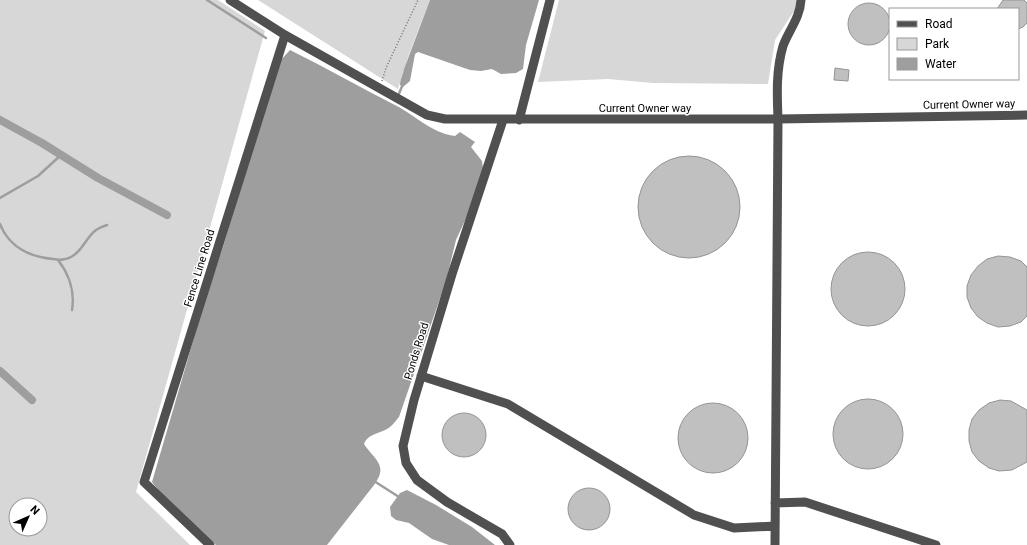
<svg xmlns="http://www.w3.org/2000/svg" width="1027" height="545" font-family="Roboto,sans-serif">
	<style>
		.green { fill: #d7d7d7; fill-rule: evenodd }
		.water { fill: #9e9e9e }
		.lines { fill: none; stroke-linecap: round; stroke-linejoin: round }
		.stream { stroke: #9e9e9e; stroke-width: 2.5 }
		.canal { stroke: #9e9e9e; stroke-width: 8 }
		.building { fill: #c0c0c0; stroke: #949494 }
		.path { stroke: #727272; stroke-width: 1.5; stroke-dasharray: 1 2; stroke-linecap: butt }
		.minor { stroke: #505050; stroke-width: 9 }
		.labels { text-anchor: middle; stroke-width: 3; stroke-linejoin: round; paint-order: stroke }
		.street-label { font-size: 11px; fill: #000; stroke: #fff }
	</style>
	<rect width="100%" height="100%" fill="#fff"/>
	<path class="green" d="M 0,0 L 218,0 L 265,31 L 136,492 L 190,545 L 0,545 ZM 16,505 L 40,505 L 40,529 L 16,529 Z
		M 258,0 L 430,0 L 409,54 L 398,89 Z
		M 559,0 L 800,0 L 800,2 L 775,40 L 768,84 L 653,83 L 608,79 L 538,82 Z"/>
	<path class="water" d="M 430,0 L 539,0 L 526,45 L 523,69 L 516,73 L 501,74 L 492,69 L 481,71 L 470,70 L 418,52 L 415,54 L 410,81 L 403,87 L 400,85 C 400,80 403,75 404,69 Z
		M 290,50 C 325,67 359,87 393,104 C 414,114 431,133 455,136 L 460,132 L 475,142 L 471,147 L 482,161 L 483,168 L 468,214 L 456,240 L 446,281 L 399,417 C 396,420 394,424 390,427 C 381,434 368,433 364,444 L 366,447 C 378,462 387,467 374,485 L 327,545 L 216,545 L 166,500 L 152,482 L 205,300 L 223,247 L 279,62 Z
		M 407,490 L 436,505 L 472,527 L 495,545 L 449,545 L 432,539 L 409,523 L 396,520 L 391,516 L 390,507 L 400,493 Z"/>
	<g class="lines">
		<path class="stream" d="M 207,0 L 266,38
			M 398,96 L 403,84
			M 0,198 L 38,176 L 61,155
			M 0,224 C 9,247 30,257 53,259 C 59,260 66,260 71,257 C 83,251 86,237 96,230 C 99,228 104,226 107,225
			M 58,260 C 69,274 75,292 72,310
			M 374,481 L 399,497"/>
		<path class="canal" d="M 0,120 L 42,143 L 98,178 L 167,215
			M 0,371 L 32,400"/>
	</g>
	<path class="building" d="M 1003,0 L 1024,0 L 1027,3 L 1027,23 L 1023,27 L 1018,29 L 1018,9 L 997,9 Z
		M848 24a21 21 0 1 1 42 0a21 21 0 1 1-42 0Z
		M 835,68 L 849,70 L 848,81 L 834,80 Z
		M638 207a51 51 0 1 1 102 0a51 51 0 1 1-102 0Z
		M831 289a37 37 0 1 1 74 0a37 37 0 1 1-74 0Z
		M 998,256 L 1010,257 L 1021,261 L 1027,267 L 1027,316 L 1021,322 L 1010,326 L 998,327 L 987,323 L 978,317 L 971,308 L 967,297 L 967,286 L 971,275 L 978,266 L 987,259 Z
		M833 434a35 35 0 1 1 70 0a35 35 0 1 1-70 0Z
		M 1000,400 L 1011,401 L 1027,410 L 1027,462 L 1012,470 L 999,471 L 989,468 L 979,461 L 972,452 L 969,441 L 969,430 L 972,419 L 979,410 L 989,403 Z
		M678 438a35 35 0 1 1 70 0a35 35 0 1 1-70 0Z
		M442 435a22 22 0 1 1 44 0a22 22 0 1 1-44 0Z
		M568 509a21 21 0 1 1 42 0a21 21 0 1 1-42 0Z"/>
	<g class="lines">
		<path class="path" d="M 382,81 L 386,68 L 418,0"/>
		<path class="minor" d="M 285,35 L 427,115 L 445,119 L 778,119 L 1027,115
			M 503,120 L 453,271 L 414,400 L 403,446 L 406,463 L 417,480 L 447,502 L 502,534 L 510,545
			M 519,120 L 550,0
			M 421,376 L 508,404 L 694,515 L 734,528 L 775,526
			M 775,503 L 805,502 L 936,545
			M 210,545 L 144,482 L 285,35 L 230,0
			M 775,545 L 778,119 C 777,94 776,70 783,46 C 789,30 800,18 801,0"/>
	</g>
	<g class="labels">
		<g class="street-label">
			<text transform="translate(969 104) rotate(-1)" y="4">Current Owner way</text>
			<text x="645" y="112">Current Owner way</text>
			<text transform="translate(199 268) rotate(-73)" y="4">Fence Line Road</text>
			<text transform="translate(416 351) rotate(-73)" y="4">Ponds Road</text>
		</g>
	</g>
	<rect x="889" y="8" width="130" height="72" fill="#ffffff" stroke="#999999"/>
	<rect x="897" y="21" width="20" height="6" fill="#505050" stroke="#999999"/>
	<text x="925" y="28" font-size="12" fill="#000000">Road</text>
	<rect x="897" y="38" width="20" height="12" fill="#d7d7d7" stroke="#999999"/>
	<text x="925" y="48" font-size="12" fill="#000000">Park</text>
	<rect x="897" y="58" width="20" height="12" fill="#9e9e9e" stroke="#999999"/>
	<text x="925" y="68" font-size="12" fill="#000000">Water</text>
	<g transform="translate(28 517) rotate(45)"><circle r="19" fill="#ffffff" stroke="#999999"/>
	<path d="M0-3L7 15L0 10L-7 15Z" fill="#000000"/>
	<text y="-6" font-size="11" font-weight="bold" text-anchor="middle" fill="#000000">N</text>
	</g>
</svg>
